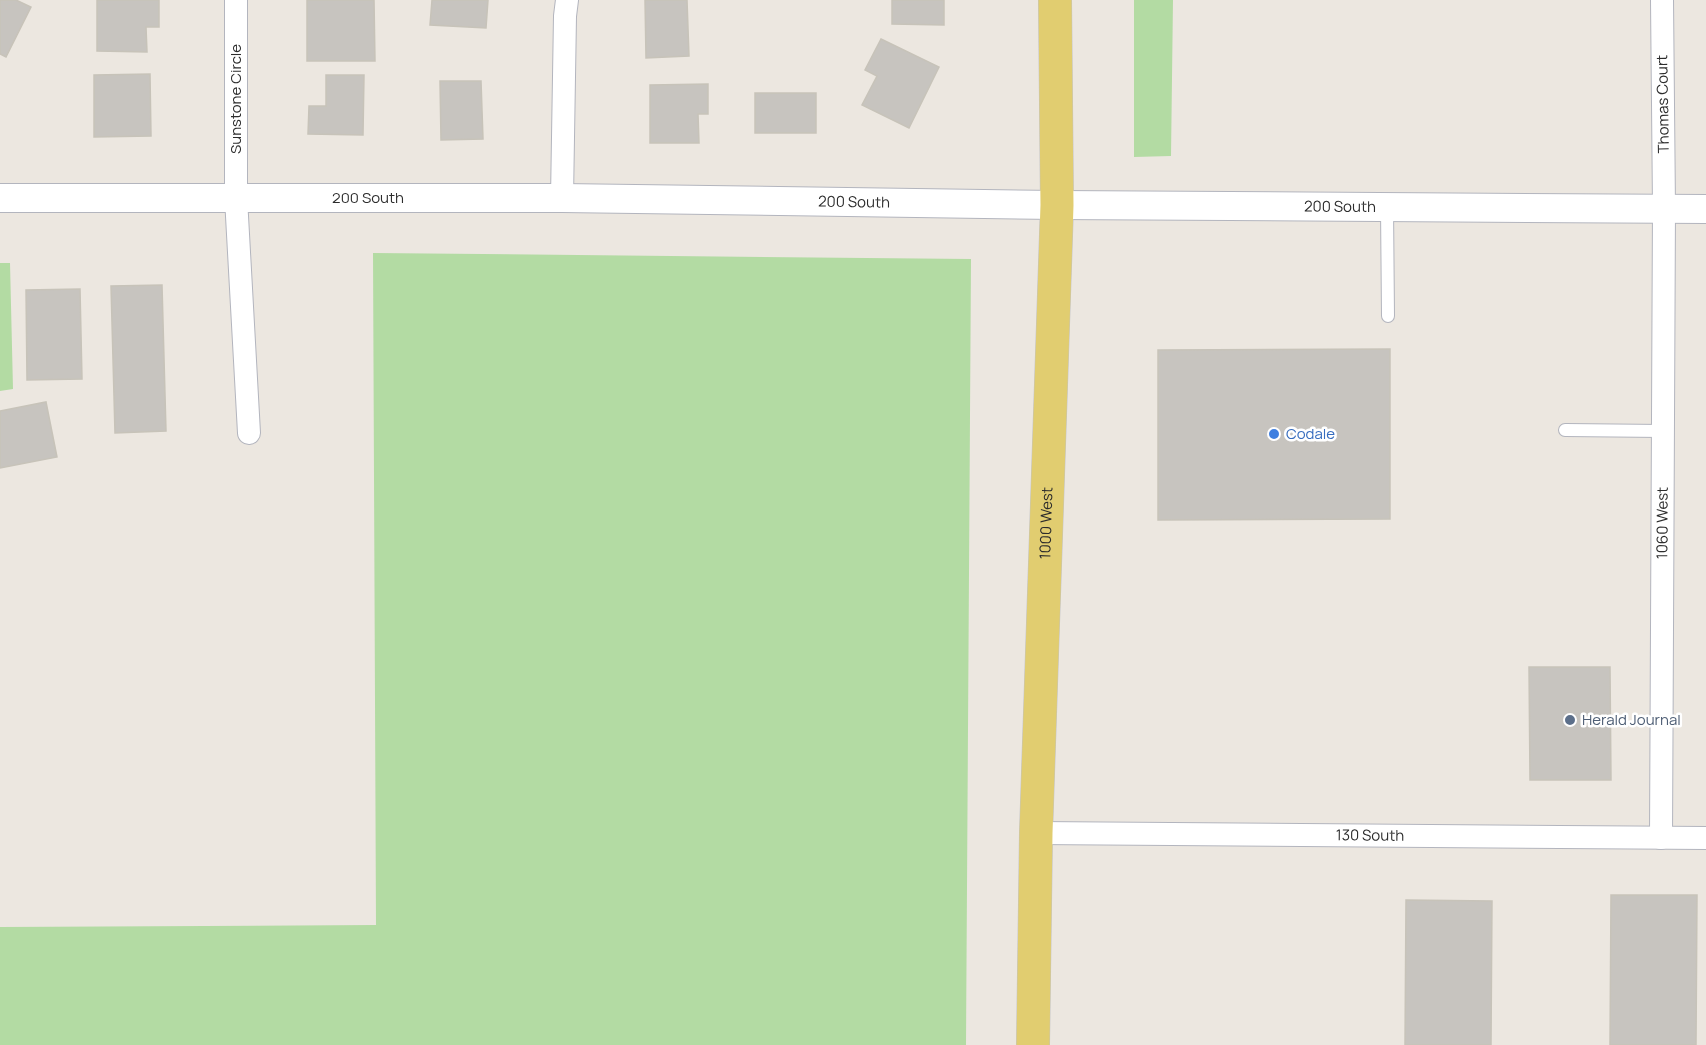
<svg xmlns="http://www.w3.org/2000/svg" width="1706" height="1045" font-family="Manrope,sans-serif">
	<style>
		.green { fill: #b3dba3 }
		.building { fill: #c7c4bf; stroke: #c7c3b9; stroke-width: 1.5 }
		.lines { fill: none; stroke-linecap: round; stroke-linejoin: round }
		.service-casing { stroke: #b3b5be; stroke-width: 14 }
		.minor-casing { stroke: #b3b5be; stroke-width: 24 }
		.tertiary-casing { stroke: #b3b5be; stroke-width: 30 }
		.primary-casing { stroke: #c4c4c4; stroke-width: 34 }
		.service { stroke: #fff; stroke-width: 12 }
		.minor { stroke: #fff; stroke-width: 22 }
		.tertiary { stroke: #fff; stroke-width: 28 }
		.primary { stroke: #e1cd70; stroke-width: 33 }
		.shop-dot { fill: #3f7fe0; stroke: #fff; stroke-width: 2 }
		.service-dot { fill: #5c6f8a; stroke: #fff; stroke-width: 2 }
		.labels { text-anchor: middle; stroke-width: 5; stroke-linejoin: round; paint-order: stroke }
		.street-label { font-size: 15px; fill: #2c2c2c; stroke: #fff }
		.shop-label { font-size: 15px; fill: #366cbe; stroke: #fff; text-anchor: start }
		.service-label { font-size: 15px; fill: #4e5e75; stroke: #fff; text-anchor: start }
	</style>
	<rect width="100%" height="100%" fill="#ece7e0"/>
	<path class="green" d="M 1134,0 L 1173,0 L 1171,156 L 1134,157 Z
		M 373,253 L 971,259 L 966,1045 L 0,1045 L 0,927 L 376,925 Z
		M 0,263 L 10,263 L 13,389 L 0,391 Z"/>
	<path class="building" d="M 0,0 L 16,0 L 31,7 L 6,57 L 0,54 Z
		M 97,0 L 159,0 L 159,27 L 146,27 L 147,52 L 97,51 Z
		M 307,0 L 374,0 L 375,61 L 307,61 Z
		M 432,0 L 488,0 L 486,28 L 430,25 Z
		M 645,0 L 687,0 L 689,56 L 646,58 Z
		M 892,0 L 944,0 L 944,25 L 892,24 Z
		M 881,39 L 939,67 L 909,128 L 862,105 L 877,76 L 865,70 Z
		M 150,74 L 151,136 L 94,137 L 94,75 Z
		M 326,75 L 364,75 L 363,135 L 308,134 L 309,106 L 326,106 Z
		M 440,81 L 481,81 L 483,139 L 441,140 Z
		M 708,84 L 708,114 L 698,114 L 699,143 L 650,143 L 650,85 Z
		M 755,93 L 816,93 L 816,133 L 755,133 Z
		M 162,285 L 166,431 L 115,433 L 111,286 Z
		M 80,289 L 82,379 L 27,380 L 26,290 Z
		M 1390,349 L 1390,519 L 1158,520 L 1158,350 Z
		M 46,402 L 57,457 L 0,468 L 0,411 Z
		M 1529,667 L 1610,667 L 1611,780 L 1530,780 Z
		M 1611,895 L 1697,895 L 1696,1045 L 1610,1045 Z
		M 1406,900 L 1492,901 L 1491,1045 L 1405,1045 Z"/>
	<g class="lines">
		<defs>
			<path id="service" d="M 1387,207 L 1388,316
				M 1565,430 L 1663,431"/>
			<g id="minor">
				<path d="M 236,0 L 236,198 L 249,433"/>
				<path d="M 562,198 L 565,16 L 567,0"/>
				<path id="s1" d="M 1036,833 L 1706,838"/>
				<path id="s2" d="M 1661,838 L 1664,208 L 1662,0"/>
			</g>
			<g id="tertiary">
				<path id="s3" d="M 0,198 L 562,198 L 1057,205 L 1706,209"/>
			</g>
			<g id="primary">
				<path id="s4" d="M 1033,1045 L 1036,833 L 1057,205 L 1055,0"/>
			</g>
		</defs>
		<use href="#service" class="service-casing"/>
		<use href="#minor" class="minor-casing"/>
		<use href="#tertiary" class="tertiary-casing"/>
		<use href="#primary" class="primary-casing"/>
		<use href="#service" class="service"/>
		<use href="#minor" class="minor"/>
		<use href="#tertiary" class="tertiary"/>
		<use href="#primary" class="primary"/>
	</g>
	<circle class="shop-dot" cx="1274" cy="434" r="6"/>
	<circle class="service-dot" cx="1570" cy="720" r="6"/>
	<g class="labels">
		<g class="street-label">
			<text transform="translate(236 99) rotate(-90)" y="5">Sunstone Circle</text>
			<text transform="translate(1663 104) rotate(-91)" y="5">Thomas Court</text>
			<text dy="5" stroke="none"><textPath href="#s3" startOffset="368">200 South</textPath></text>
			<text dy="5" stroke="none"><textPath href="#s3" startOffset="854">200 South</textPath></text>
			<text dy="5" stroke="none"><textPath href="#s3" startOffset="1340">200 South</textPath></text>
			<text dy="5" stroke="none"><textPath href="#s4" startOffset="522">1000 West</textPath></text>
			<text dy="5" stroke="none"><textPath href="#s2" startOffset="315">1060 West</textPath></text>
			<text dy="5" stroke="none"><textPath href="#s1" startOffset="334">130 South</textPath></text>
		</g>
		<g class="shop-label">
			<text x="1286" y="439">Codale</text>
		</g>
		<g class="service-label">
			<text x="1582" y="725">Herald Journal</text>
		</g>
	</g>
</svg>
